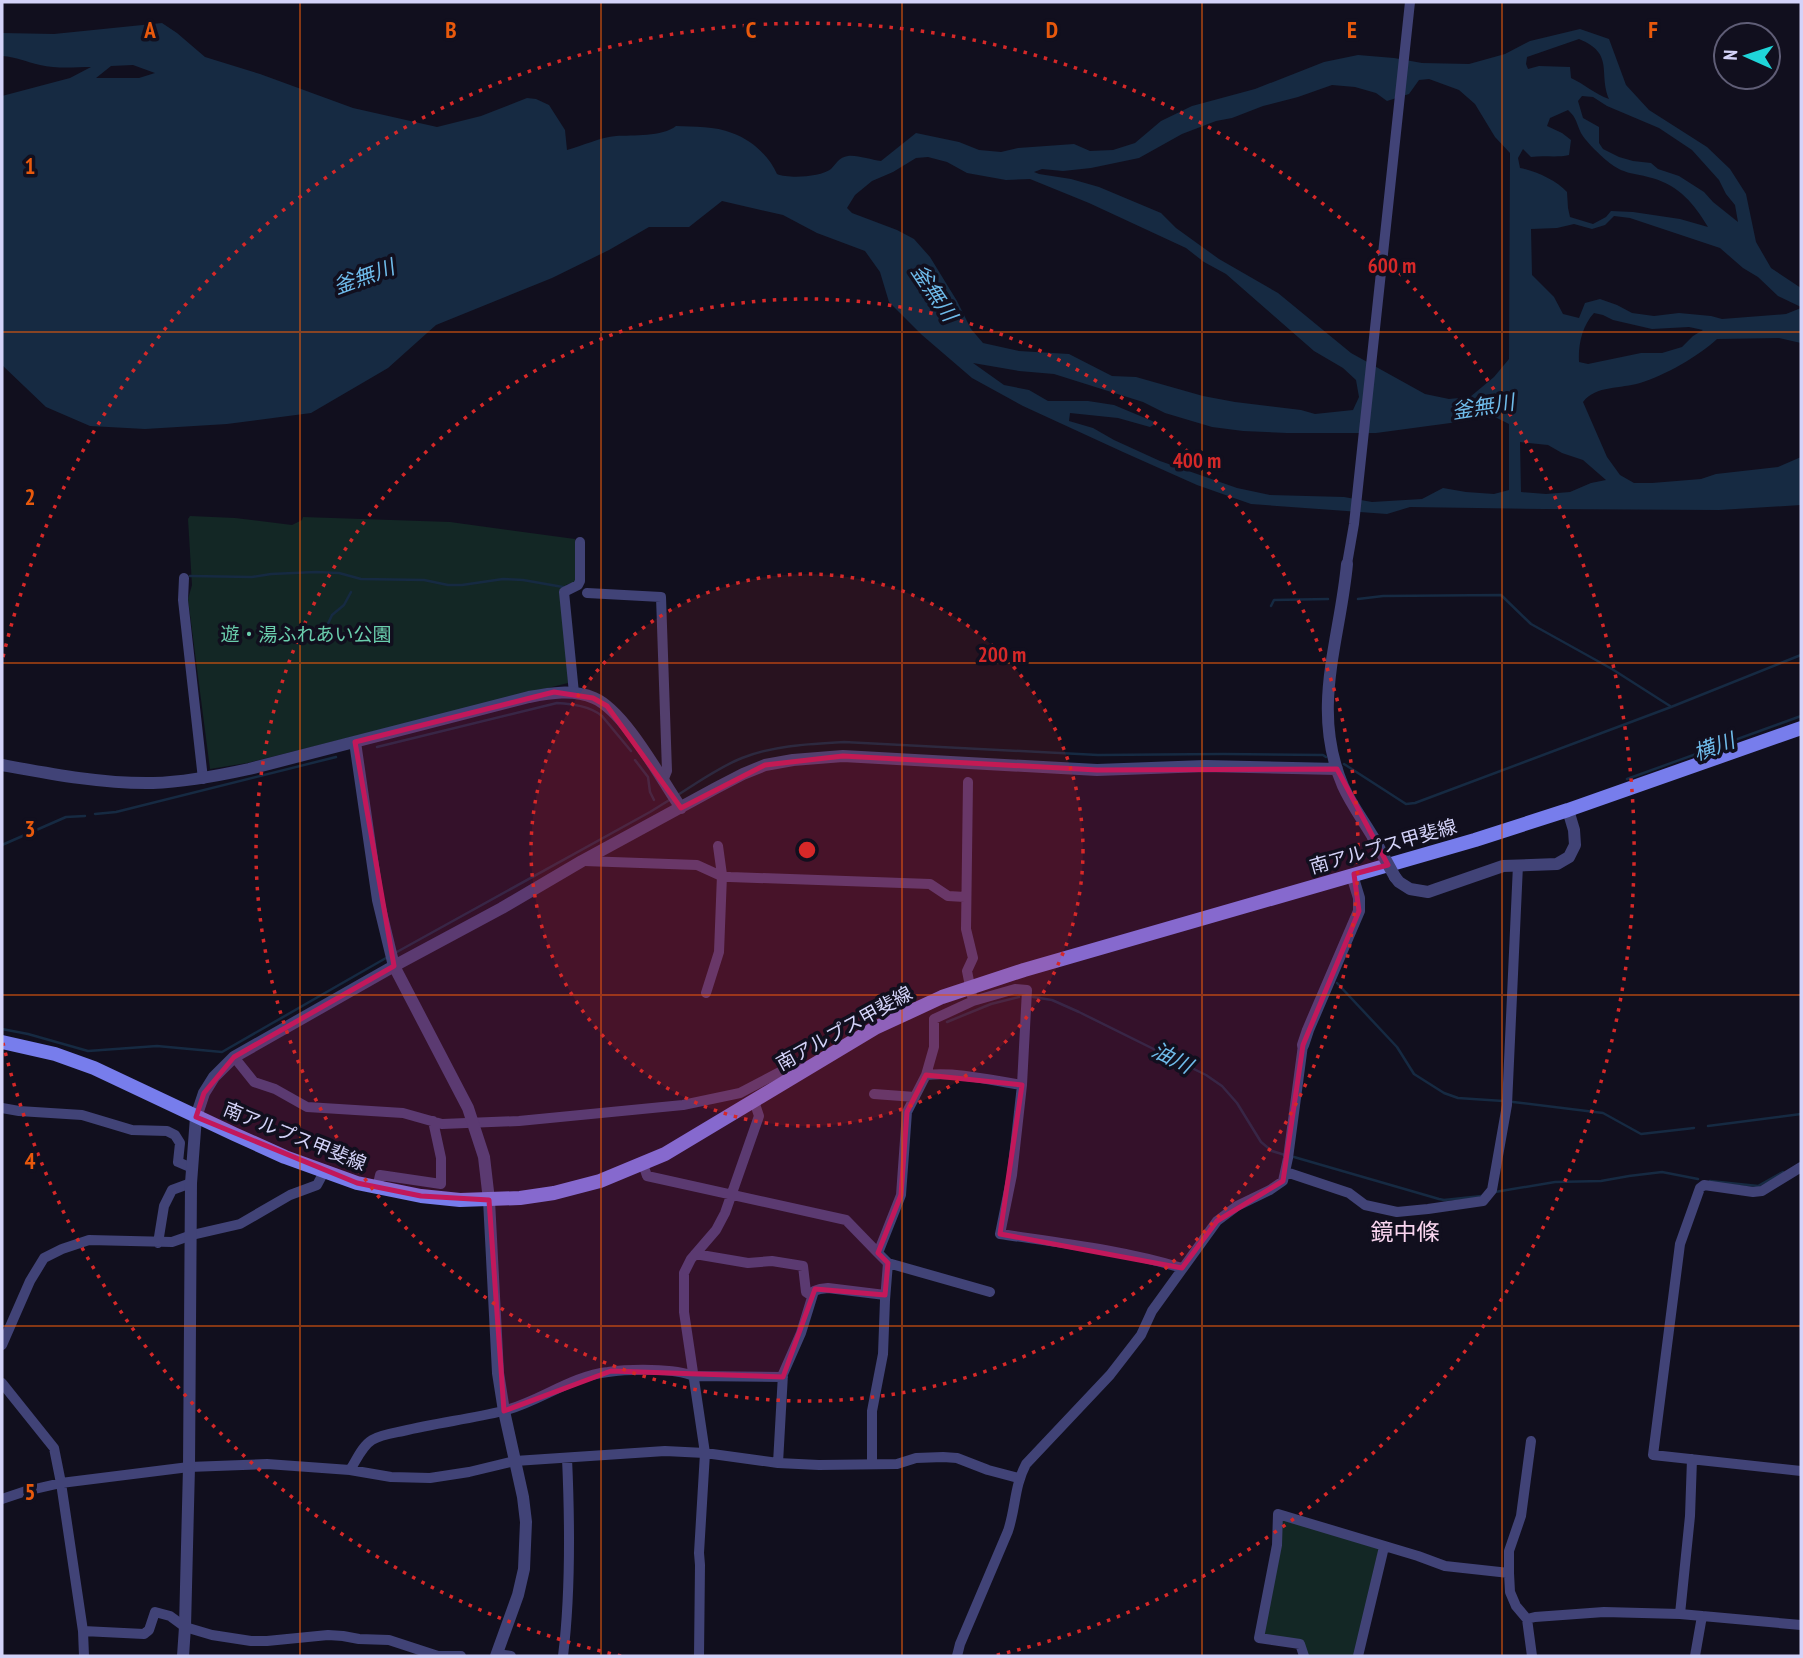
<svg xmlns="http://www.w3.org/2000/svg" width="1803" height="1658" font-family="'PT Sans Narrow','Noto Sans JP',sans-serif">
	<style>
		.green { fill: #132725 }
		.water { fill: #162a42; fill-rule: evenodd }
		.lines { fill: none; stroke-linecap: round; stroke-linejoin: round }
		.stream { stroke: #162a42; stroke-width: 2.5 }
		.minor { stroke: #414377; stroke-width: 10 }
		.tertiary { stroke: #414377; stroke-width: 12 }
		.secondary { stroke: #777dec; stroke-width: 14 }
		.tertiary-bridge { stroke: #414377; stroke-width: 12 }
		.marked { fill: #c2185b; fill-opacity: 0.2; stroke: #c2185b; stroke-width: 5; stroke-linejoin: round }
		.grid { fill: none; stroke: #e8590c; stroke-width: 2; stroke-opacity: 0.55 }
		.ring { fill: none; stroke: #d62828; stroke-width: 3.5; stroke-dasharray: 3.5 7 }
		.labels { text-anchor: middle; stroke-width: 7; stroke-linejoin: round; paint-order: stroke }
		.park-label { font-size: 19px; fill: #6acead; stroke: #110f1e }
		.street-label { font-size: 19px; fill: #d4d3f9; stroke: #110f1e }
		.water-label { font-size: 21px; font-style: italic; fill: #6fbbea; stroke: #110f1e }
		.quarter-label { font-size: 23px; fill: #f9d5ef; stroke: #110f1e }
		.grid-label { font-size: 23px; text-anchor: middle; font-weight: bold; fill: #e8590c; stroke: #110f1e; stroke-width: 7; stroke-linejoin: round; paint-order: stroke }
		.centre { fill: #d62828; stroke: #110f1e; stroke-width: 3.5 }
		.ring-label { font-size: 21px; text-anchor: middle; font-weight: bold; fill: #d62828; stroke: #110f1e; stroke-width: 7; stroke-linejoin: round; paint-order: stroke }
	</style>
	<rect width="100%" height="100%" fill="#110f1e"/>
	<path class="green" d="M 190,516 L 235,518 L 292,525 L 302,520 L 303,517 L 450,522 L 575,539 L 575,582 L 566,585 L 568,683 L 247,763 L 210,769 L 188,599 L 192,585 L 188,519 Z
		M 1283,1516 L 1384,1547 L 1358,1656 L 1304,1656 L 1300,1644 L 1259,1638 Z"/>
	<path class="water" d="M 162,23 L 177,33 L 205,57 L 260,74 L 353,108 L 437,127 L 481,116 L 527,98 L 536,99 L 549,105 L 565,130 L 567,150 C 582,146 601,137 616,136 C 633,135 662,137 676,126 C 694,127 715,126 732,133 C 752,140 769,156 777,174 C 789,179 821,177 831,169 C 836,164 839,157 848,156 C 858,155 871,160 881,161 L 916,133 L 959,142 L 979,150 L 1001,152 L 1018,148 L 1074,144 L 1090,151 L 1113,150 L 1135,143 L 1161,121 L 1192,106 L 1255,89 L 1324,62 L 1358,55 L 1394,58 L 1422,63 L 1469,64 L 1505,54 L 1530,41 L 1580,29 L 1609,39 L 1626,85 L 1649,110 L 1707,147 L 1730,169 L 1746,194 L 1756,242 L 1771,268 L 1801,288 L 1801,307 L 1778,296 L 1758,277 L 1743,268 L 1720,248 L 1630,218 L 1614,216 L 1605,225 L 1592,229 L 1574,224 L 1557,228 L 1531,229 L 1532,275 L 1554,297 L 1563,314 L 1579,318 L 1585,303 L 1600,299 L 1617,305 L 1632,313 L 1654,316 L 1679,313 L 1711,316 L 1722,319 L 1786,314 L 1801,308 L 1801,343 L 1779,338 L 1717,339 C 1699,356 1664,376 1640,383 C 1621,389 1596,385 1583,402 L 1607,457 L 1620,475 L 1634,483 L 1652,483 L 1701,479 L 1716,474 L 1778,467 L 1801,457 L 1801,505 L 1719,510 L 1544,509 L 1410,507 L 1387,514 L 1251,504 L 1197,485 L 1123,452 L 1023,406 L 972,378 L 922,335 L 889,302 L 880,272 L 865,251 L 817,233 L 783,215 L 722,201 L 689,227 L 649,227 L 609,250 L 552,278 L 436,325 L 388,368 L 311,413 L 227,424 L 145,429 L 90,426 L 46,407 L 2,365 L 2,96 L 70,78 L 91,67 C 75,67 57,69 40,65 C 26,62 17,57 2,56 L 2,33 L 54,34 ZM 1579,39 C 1615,54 1598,72 1609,99 C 1595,94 1584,84 1571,78 L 1570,67 L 1539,66 L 1528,69 L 1526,64 L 1527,57 ZM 133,65 L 155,73 L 139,78 L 96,78 L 111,66 ZM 1429,79 L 1459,90 L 1475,104 L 1495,137 L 1510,153 L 1509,359 L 1494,377 L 1470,397 L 1449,399 L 1425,394 L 1351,353 L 1278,293 L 1219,259 L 1176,228 L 1161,213 L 1099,187 L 1071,179 L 1039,174 L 1034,172 L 1042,169 L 1063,171 L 1091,168 L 1139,158 L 1182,134 L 1216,121 L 1232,118 L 1263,106 L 1298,97 L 1332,85 L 1355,87 L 1376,93 L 1387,101 L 1409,94 L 1419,80 ZM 1582,96 L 1593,97 L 1607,106 L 1659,128 L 1692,150 L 1719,180 L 1726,194 L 1735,205 L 1738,222 L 1713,202 L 1704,192 L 1679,176 L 1658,169 L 1651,163 L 1633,161 L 1619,157 L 1603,149 L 1599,143 L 1599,127 L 1583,118 L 1578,101 ZM 1568,110 C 1577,118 1576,123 1581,133 C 1586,142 1603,158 1611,164 C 1626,175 1636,173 1652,178 C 1680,186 1694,204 1708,227 L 1680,219 L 1633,212 L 1611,211 L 1606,217 L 1593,224 L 1570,217 L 1568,208 L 1567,192 C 1557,181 1536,171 1520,168 L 1518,158 L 1523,149 L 1531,157 C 1544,155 1556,158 1569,155 L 1571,140 L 1562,133 L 1547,126 L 1550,118 ZM 928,157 L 947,162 L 967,173 L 1006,180 L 1030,179 L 1089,203 L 1186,248 L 1204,262 L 1226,274 L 1314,351 L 1343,368 L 1356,380 L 1359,397 L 1353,410 L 1315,414 L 1301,410 L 1235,402 L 1203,396 L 1136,377 L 1112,376 L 1069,354 L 1019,351 L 983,343 L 971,329 L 957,301 L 930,257 L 914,239 L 897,230 L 852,213 L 847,208 L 855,195 L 872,181 L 893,172 L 916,158 ZM 1594,313 L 1603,315 L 1613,320 L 1652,329 L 1689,327 L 1703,330 L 1693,336 L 1682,347 L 1662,353 L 1641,353 L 1588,364 L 1579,362 C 1578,345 1582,326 1594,313 ZM 973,363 L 1019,371 L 1054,374 L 1143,402 L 1165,413 L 1212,427 L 1243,431 L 1287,433 L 1376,433 L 1495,417 L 1509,424 L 1509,490 L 1494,494 L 1466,492 L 1443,488 L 1422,499 L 1372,502 L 1344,497 L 1270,495 L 1237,488 L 1160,461 L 1114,440 L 1093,428 L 1069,421 L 1070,413 L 1118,418 L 1150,427 L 1157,423 L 1114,405 L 1088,401 L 1048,401 L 1029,390 L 1004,385 ZM 1520,442 L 1548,445 L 1562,453 L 1583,460 L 1606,480 L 1591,483 L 1570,492 L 1546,494 L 1521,492 Z"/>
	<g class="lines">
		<path class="stream" d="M 190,576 L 252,577 L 271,574 L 316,572 L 339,573 L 361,579 L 424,580 L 448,585 L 462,585 L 503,579 L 523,580 L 563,587
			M 1358,599 L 1383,596 L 1501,595 L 1531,624 L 1612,669 L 1670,706
			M 1271,606 L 1274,600 L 1328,599
			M 327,626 L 332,615 L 344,605 L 351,592
			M 377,747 L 557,703 C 572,704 590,706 602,716 L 631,751
			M 635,760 L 648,777 L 650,792 L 654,800
			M 1344,764 L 1406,804 L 1415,803 L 1671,707 L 1801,655
			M 1627,779 L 1801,716
			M 676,796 C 697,783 719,767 742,758 C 775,745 810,744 844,742 L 1098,755 L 1223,754 L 1323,755 L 1326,757
			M 95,814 L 116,812 L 336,757
			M 2,845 L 66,817 L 85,816
			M 395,953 L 650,812 L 671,799
			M 1337,983 L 1397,1047 L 1414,1074 L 1444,1093 L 1458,1098 L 1503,1101
			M 1033,997 L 1052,1000 L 1079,1012 L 1206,1075 L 1222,1086 L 1237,1103 L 1261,1142 L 1272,1151 L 1285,1155
			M 947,1022 L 991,1004 L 1019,997
			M 2,1029 L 28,1034 L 88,1051 L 157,1046 L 222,1052 L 386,958
			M 1513,1102 L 1603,1113 L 1641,1134 L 1694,1128
			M 1708,1126 L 1801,1114
			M 1294,1157 L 1439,1199 L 1444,1200 L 1482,1196
			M 1710,1181 L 1758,1186 L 1783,1172
			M 1495,1192 L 1555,1182 L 1601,1181 L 1629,1176 L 1662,1172 L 1698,1179"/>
		<path class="minor" d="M 1347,564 L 1354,524 L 1410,2
			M 184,578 L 183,600 L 203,779
			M 587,593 L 661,597 L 667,771 L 663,781
			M 574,693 L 564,592 L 578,585 L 580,581 L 580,542
			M 968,782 L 966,929 L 973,958 L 967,971 L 973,1001 L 934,1019 L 934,1047 L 926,1075 L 907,1112 L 901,1195 L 878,1253 L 888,1263 L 990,1292
			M 584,861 L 697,865 L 719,875 L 730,877 L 930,884 L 948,896 L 965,897
			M 706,993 L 719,952 L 722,875 L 718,846
			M 973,1001 L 1015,989 L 1027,990 L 1022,1085 L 1012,1175 L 1000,1234 C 1061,1243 1123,1250 1182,1268
			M 234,1057 L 254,1082 L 275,1089 L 307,1107 L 403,1113 L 442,1124 L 519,1121 L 683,1105 L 740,1093 L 799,1062 L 804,1072
			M 926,1075 C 958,1072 990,1080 1022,1085
			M 874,1094 L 915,1097
			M 2,1108 L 19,1111 L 82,1115 L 132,1130 L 167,1131 L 175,1135 L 180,1143 L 178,1162 L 192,1168
			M 643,1164 L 647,1176 L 846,1220 L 878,1253
			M 1801,1167 L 1762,1191 L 1753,1192 L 1704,1185 L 1700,1188 L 1680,1244 L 1653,1455 L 1801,1471
			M 1286,1172 L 1349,1193 L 1365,1205 L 1397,1212 L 1428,1209 L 1483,1201 L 1492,1190 L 1507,1105 L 1518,865
			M 377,1188 L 380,1175 L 441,1184 L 441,1158 L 433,1121
			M 158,1243 L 164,1206 L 172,1190 L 191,1183
			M 695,1254 L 748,1263 L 772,1261 L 803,1266 L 806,1292 L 812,1296
			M 2,1345 L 30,1281 L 44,1258 L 62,1249 L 89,1240 L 172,1242 L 192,1235 L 240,1224 L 290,1195 L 317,1185 L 324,1172
			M 2,1383 L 54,1448 L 61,1483 L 83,1631 L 84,1656
			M 1531,1441 L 1521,1516 L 1509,1551 L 1509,1573 L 1510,1592 L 1516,1606 L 1527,1619 L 1532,1656
			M 778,1463 L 783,1374 L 801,1333 L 814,1291 L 820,1289 L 828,1288 L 885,1295
			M 872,1464 L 872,1411 L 883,1354 L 885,1300 L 888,1263
			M 350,1470 C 356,1461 362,1446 372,1440 C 380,1435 394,1433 403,1431 C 436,1423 470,1419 503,1411 C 539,1402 571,1376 608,1372 C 628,1369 676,1368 693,1376 L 783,1377
			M 2,1499 L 26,1491 L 61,1483 L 189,1467 L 267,1464 L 350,1470 L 391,1477 L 430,1478 L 469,1472 L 515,1461 L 665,1451 L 705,1453 L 778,1463 L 819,1465 L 897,1464 L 916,1458 L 943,1457 L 957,1458 L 988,1470 L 1018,1478
			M 1680,1614 L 1690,1516 L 1692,1459
			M 1527,1619 L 1535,1617 L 1604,1612 L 1680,1614 L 1801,1625
			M 83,1631 L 144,1634 L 149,1630 L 155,1612 L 170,1616 L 185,1627 L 212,1635 L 251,1641 L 267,1641 L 328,1635 L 343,1636 L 359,1639 L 389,1640 L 438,1656 L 461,1656
			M 497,1654 L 511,1656
			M 563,1656 C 571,1591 570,1524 567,1458
			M 699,1656 L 700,1565 L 699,1553 L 705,1453 L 684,1312 L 684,1273 L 691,1259 L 716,1230 L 725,1213 L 759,1116 L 754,1101
			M 957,1656 L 960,1644 L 1008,1531 C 1016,1507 1014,1487 1026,1464 L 1110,1375 L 1141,1335 L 1152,1311 L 1217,1221 L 1237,1206 L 1270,1190 L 1283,1181 L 1288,1158 L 1303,1045
			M 1304,1656 L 1300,1644 L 1259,1638 L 1277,1545 L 1278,1514 L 1418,1556 L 1445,1566 L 1509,1573
			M 1358,1656 L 1384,1547
			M 1695,1656 L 1702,1616"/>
		<path class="tertiary" d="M 1347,564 C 1340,641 1310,709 1343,786 C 1351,804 1363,820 1373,837
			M 355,742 L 378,900 L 394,966 L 468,1108 L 484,1157 L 489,1200 L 498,1373 L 504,1411 L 523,1497 L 526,1522 L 524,1569 L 518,1595 L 496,1656
			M 2,765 C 51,774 103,784 153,783 C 186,782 217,776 249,769 L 529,697 C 550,693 573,689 594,698 C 625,711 661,779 681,808
			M 1395,877 L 1399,882 L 1410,889 L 1428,892 L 1503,866 L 1557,864 L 1569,857 L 1575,845 L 1574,830 L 1568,810
			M 1303,1045 L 1308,1030 L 1359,911 L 1359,898 L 1352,875
			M 183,1656 L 185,1627 L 189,1467 L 191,1183 L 196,1117 L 204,1093 L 214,1077 L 234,1057 L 394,966 L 502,908 L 582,861 L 716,788 L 743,774 L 765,765 L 793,760 L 843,756 L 1097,770 L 1205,766 L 1337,769"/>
		<path class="secondary" d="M 2,1042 L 55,1054 L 94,1068 L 234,1134 L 285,1157 L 357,1183 L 421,1196 L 460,1200 L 520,1198 L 554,1193 L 600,1181 L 665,1154 L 875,1028 L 942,997 L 1024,970 L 1475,840 L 1568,810 L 1801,728"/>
		<path class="tertiary-bridge" d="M 1373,837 L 1395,877"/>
	</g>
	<path class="marked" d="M 554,692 L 593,698 L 607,706 L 681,808 L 765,765 L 843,756 L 1097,770 L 1337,769 L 1388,865 L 1354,874 L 1359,911 L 1303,1045 L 1283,1181 L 1217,1221 L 1182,1268 L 1000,1234 L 1022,1085 L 926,1075 L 907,1112 L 901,1195 L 878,1253 L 888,1263 L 885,1295 L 815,1289 L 783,1377 L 611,1371 L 504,1411 L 489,1200 L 421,1196 L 357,1183 L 196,1117 L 204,1093 L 234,1057 L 394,966 L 355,742 Z"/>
	<path class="grid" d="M 300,2 L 300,1656M 601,2 L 601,1656M 902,2 L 902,1656M 1202,2 L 1202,1656M 1502,2 L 1502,1656M 2,332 L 1801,332M 2,663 L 1801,663M 2,995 L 1801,995M 2,1326 L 1801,1326"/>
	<circle cx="807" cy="850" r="276" fill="#d62828" fill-opacity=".12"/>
	<g class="ring">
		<circle cx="807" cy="850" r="276"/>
		<circle cx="807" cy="850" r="551"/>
		<path d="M621 1656A827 827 0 0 1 3 1043M3 657A827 827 0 1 1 993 1656"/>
	</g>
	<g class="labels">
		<g class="park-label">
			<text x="306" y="641">遊・湯ふれあい公園</text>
		</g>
		<g class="street-label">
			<text transform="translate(1383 846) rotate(-16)" y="7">南アルプス甲斐線</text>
			<text transform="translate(844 1028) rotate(-29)" y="7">南アルプス甲斐線</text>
			<text transform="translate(295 1136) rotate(22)" y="7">南アルプス甲斐線</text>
		</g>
		<g class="water-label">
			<text transform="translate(364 277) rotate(-20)" y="7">釜無川</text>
			<text transform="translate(934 293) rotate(56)" y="7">釜無川</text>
			<text transform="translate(1483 407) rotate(-9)" y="7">釜無川</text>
			<text transform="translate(1714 747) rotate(-20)" y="7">横川</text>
			<text transform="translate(1172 1058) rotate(27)" y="7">油川</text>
		</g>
		<g class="quarter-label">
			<text x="1405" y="1240">鏡中條</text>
		</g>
	</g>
	<g class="grid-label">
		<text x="150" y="38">A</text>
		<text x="451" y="38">B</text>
		<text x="751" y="38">C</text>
		<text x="1052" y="38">D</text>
		<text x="1352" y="38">E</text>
		<text x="1653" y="38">F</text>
		<text x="30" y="174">1</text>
		<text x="30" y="505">2</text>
		<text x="30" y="837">3</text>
		<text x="30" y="1169">4</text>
		<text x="30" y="1500">5</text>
	</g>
	<circle cx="807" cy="850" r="10" class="centre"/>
	<g class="ring-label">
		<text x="1392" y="273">600 m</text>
		<text x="1197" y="468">400 m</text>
		<text x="1002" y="662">200 m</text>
	</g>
	<rect width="1803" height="1658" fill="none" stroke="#d4d3f9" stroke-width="7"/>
	<g transform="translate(1747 56) rotate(273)"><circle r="33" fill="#110f1e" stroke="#5f5d76" stroke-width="2"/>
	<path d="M0-5L12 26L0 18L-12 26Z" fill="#1fd5d9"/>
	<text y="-10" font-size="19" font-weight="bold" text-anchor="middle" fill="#d4d3f9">N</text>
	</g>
</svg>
